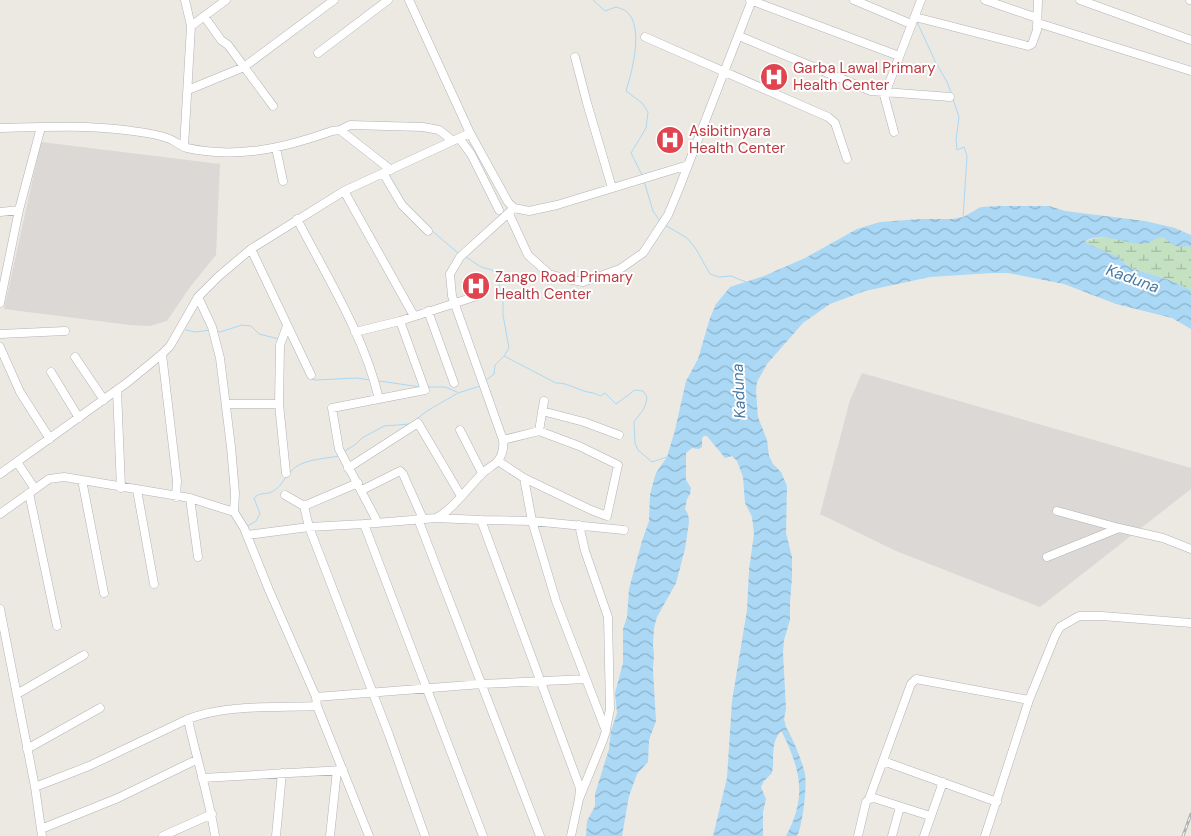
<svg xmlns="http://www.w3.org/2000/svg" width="1191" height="836" font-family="'DM Sans',sans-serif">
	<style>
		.industrial { fill: #dbd8d5 }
		.wetland { fill: url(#wetland-marsh) }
		.water { fill: url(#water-waves) }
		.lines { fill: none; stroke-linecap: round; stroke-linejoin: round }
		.stream { stroke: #aad8f5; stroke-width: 1 }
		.minor-casing { stroke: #b0b3b7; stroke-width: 9 }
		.minor { stroke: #fff; stroke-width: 8 }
		.rail-casing { stroke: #b1b2b2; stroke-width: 3 }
		.rail { stroke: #fff; stroke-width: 1; stroke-dasharray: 4; stroke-linecap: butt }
		.labels { text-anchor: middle; stroke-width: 4; stroke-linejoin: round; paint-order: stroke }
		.health-label { font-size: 15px; fill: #be3a42; stroke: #fff; text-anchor: start }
		.water-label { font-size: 16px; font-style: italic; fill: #4a7aa4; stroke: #fff }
	</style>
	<defs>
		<pattern id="wetland-marsh" width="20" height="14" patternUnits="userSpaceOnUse" patternTransform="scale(1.25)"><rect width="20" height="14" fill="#c4e1c2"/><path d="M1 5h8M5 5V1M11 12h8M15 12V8" fill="none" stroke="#a2baa1"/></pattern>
		<pattern id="water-waves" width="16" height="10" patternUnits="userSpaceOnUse" patternTransform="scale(1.25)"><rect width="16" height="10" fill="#aad8f5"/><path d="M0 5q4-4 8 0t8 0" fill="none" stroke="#8db2ca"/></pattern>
	</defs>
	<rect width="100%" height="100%" fill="#ece9e3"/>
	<path class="industrial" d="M 41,142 L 220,164 L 216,255 L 190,287 L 167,321 L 150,326 L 130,325 L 4,309 Z
		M 862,373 L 1191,468 L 1191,489 L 1040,607 L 896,551 L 820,514 L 850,400 Z"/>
	<path class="wetland" d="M 1157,237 L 1167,239 C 1174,247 1182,245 1191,247 L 1191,290 L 1169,280 L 1131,268 L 1124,262 L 1086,243 L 1085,241 L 1098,238 L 1111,238 L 1144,244 Z"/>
	<path class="water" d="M 1000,206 L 1049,206 L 1065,211 L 1145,221 L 1175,228 L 1191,235 L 1191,247 C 1186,246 1181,247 1176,246 C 1170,244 1168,239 1163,238 C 1154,236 1151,245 1142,244 C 1125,243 1101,232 1085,241 L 1086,243 L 1116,256 L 1131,268 L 1169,280 L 1191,290 L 1191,329 L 1172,318 L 1116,304 L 1064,284 L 1008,273 L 992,273 L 930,277 L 865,291 L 830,304 L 803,323 L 767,364 L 757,382 L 756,391 L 758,417 L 767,440 L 769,456 L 773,464 L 781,472 L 787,486 L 786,533 L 792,557 L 792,577 L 790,602 L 790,620 L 784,640 L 783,652 L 786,709 L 784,719 L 786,727 C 793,739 802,760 805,774 C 807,787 803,824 797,836 L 786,836 C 807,797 801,771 782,732 L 780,732 C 770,744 775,759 772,773 L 764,781 L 761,787 L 766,799 L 763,812 L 763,836 L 713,836 L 727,778 L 732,701 L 747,610 L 749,570 L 754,534 L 752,517 L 745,503 L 743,477 L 737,461 L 732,456 L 725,458 L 707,436 L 704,436 L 702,438 L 702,447 L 699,449 L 692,448 L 686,453 L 686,480 L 691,488 L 690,494 L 687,499 L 685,509 L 688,514 L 689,522 L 685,549 L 676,583 L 657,617 L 654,628 L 653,645 L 654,655 L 653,670 L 656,721 L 649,740 L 648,762 L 637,774 L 629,796 L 622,836 L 586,836 L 587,821 L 595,806 L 595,794 L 609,749 L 611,731 L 617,713 L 615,693 L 623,663 L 623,629 L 627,617 L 629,589 L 642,541 L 649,521 L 650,495 L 653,483 L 656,473 L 667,457 L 675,430 L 686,381 L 698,359 L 710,318 L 716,304 L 730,287 L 764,276 L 805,258 L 857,229 L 880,222 L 921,219 L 952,219 L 963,217 L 981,207 Z"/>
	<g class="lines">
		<path class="stream" d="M 593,0 L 605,11 L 616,7 C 619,8 624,9 627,12 C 644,27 632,72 626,91 L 642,103 L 648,112 L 646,128 L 631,153 L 642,175
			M 917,22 L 935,61 L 947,82 L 952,95
			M 953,99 L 959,117 L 956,140 L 957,150 L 964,147 L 967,156 L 963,218
			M 389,175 L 405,202
			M 644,181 L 653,211 L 660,221
			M 665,225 L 687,238 L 696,249 L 710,274 L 719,277 L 731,276 L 746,282
			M 431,230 L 458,253
			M 466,257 L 481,267 L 492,270 L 498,276 L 499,285 L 503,299 L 503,315 L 509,348 L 504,356
			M 186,330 L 196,332 L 210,330
			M 216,331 L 220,332 L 242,325 L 251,326 L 259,334 L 279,339
			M 312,379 L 315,380 L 357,378 L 370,380
			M 379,381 L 421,387
			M 485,381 L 494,374 L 495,365 L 504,356 L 556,383 C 568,383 574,388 584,391 C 590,393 594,392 600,396 L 605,393 L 616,404 L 635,390 L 643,391 L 647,397 C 645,411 642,410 634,422 L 635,443 L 638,450 L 652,462 L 667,457
			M 427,387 L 445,387 L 457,392
			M 414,421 L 427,411 L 458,393 L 480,386
			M 345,451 L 356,444 L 362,438 L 384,426 L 410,424
			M 290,472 C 300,459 324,459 339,456
			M 248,526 L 256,521 L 260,514 L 254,498 C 259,493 263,494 269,493 C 278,490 283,482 287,475"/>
		<defs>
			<path id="minor" d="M 409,0 L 470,133 L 508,202 L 514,208 L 529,211 L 557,205 L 688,165
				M 750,0 L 899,56
				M 854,0 L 911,24
				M 985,0 L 1037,18
				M 1080,0 L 1191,40
				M 1190,0 L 1191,0
				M 204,16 L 221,40 L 228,45 L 273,106
				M 915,17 L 1028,46 L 1032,44 L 1037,30 L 1038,0
				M 1038,23 L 1191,71
				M 191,26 L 226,0
				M 739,36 L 871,91 L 950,97
				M 645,37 L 828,117 L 835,123 L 847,159
				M 318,53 L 388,0
				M 575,57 L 587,103 L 612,188
				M 188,90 L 244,67 L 334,0
				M 883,91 L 888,86 L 921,0
				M 883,91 L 894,132
				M 0,128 C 42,127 84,125 125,130 C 139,132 153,133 167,138 C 174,140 180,146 187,148 C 238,159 284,148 332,131 L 340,130 L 391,170
				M 340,130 L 350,125 L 423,127 L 439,130 L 453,141
				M 459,138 L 471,154 L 499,210
				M 184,147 L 191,26 L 185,0
				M 276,148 L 283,181
				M 383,173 L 402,205 L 428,231
				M 344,191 L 414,316
				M 0,212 L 19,210
				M 509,214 L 528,255 L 549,274 L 567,279 L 583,282 L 620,269 L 643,253 L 668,215 L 678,191 L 752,0
				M 297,219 C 327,277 364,335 379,399
				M 251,249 L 311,375
				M 198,297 L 212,327 L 220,358 L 231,447 L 235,493 L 234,512 L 244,528 L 269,590 L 316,697 L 317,706 L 369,836
				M 0,303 L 19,210 L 41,127
				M 428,311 L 454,383
				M 355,332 L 400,321 L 477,296
				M 0,334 L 65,331
				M 0,347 L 20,392 L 50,439
				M 162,354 L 177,481 L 176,497
				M 75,357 L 104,400
				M 51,372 L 79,418
				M 117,390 L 121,488
				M 226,404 L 279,404
				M 542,411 L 584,422 L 619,435
				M 460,430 L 482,473
				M 539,431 L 544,401
				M 498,461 L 524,478 L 591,510 L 607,516 L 618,465 L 579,446 L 539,431 L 503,440
				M 17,462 L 35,489
				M 348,468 L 418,423 L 461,496
				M 286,473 L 279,404 L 280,345 L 287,326
				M 0,474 L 128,382 L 162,354 L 170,346 L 198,297 L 219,276 L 251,249 L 344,191 L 470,133
				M 524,478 L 532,521 L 556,601 L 606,731 L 603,740 L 579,799
				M 82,480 L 104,593
				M 137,490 L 154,584
				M 362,490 L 400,471 L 403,474 L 423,519
				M 29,493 L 57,626
				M 285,495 L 304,506 L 309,527 L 389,735 L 425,836
				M 190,498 L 198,557
				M 304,506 L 358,483
				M 1057,511 L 1119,528 L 1163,538 L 1191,549
				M 0,514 L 49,479 L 64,477 L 190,498 L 234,512
				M 436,518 L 481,520 L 532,521 L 624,530
				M 418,519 L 540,836
				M 481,520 L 580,788 L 579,799 L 571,836
				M 378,523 L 339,449 L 332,408 L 425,390 L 400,321
				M 579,525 L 585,551 L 608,617 L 610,709 L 606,729
				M 247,535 L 309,527 L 364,524
				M 1047,557 L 1119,528
				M 0,609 L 35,787 L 42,836
				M 17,694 L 84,655
				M 316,697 L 482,684 L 586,679
				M 188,719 C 196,758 209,796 215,836
				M 27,749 L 100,708
				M 883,761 L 997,802
				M 202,778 L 343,770
				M 35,787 L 89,766 L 188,719 C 228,704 275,708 317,706
				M 869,799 L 874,798 L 930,816
				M 41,829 L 118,798 L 196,760
				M 163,836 L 212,814
				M 276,836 L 282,773
				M 330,836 L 337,770
				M 483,836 L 364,524 L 436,518 C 455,508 467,488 482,474 C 486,469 493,466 497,462 C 503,455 504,448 503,440 L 452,296 L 450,274 L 460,257 L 514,208
				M 858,836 L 866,802 L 869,799 L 911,684 L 916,679 L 1029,700
				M 892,836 L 900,807
				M 924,836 L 943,782
				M 985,836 L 1029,700 L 1055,636 L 1060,627 L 1079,616 L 1102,616 L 1191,623"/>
		</defs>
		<use href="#minor" class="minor-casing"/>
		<use href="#minor" class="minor"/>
		<defs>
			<path id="rail" d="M 1183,836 L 1191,814"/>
		</defs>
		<use href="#rail" class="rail-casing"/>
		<use href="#rail" class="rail"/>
	</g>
	<defs>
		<symbol id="hospital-disc" viewBox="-11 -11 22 22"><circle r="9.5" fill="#e0444e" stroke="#fff"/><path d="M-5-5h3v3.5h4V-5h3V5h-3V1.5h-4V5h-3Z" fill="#fff"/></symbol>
	</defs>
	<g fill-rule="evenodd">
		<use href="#hospital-disc" x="758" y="61" width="32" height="32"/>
		<use href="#hospital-disc" x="654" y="124" width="32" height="32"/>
		<use href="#hospital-disc" x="460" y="270" width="32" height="32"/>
	</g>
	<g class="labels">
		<g class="health-label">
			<text x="793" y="73">Garba Lawal Primary<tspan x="793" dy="17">Health Center</tspan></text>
			<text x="689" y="136">Asibitinyara<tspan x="689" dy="17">Health Center</tspan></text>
			<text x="495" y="282">Zango Road Primary<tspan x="495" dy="17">Health Center</tspan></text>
		</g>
		<g class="water-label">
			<text transform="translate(1133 278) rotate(20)" y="6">Kaduna</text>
			<text transform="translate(738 391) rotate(-93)" y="6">Kaduna</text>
		</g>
	</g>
</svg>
